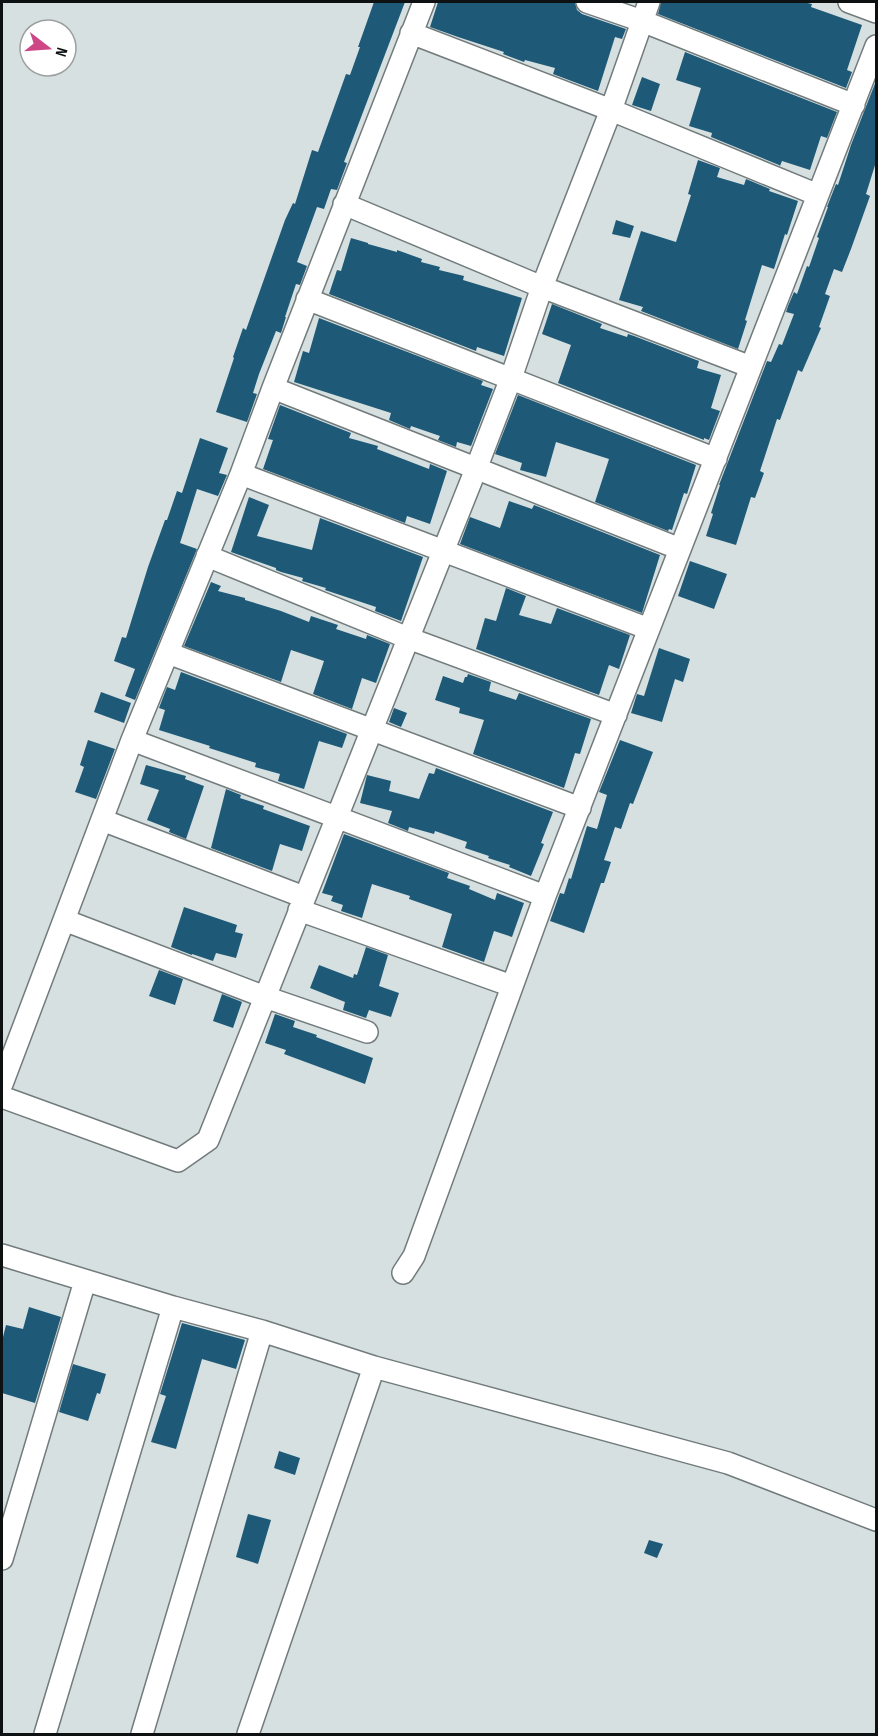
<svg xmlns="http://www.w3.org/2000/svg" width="878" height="1736" font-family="'Sofia Sans Condensed',sans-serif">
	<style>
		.building { fill: #1e5a77 }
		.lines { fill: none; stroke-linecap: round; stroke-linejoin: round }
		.minor-casing { stroke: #727b7c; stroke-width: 24 }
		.minor { stroke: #fff; stroke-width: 21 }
	</style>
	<rect width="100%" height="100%" fill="#d6e0e1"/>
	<path class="building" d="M 374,2 L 405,2 L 344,162 L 347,163 L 337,190 L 331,189 L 324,209 L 317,207 L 297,262 L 307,266 L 300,285 L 296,284 L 285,317 L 286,317 L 281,333 L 276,331 L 259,374 L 253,393 L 257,394 L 247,422 L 216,412 L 234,358 L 233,357 L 243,328 L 246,330 L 285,220 L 293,203 L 295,204 L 312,150 L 318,152 L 346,74 L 350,75 L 360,47 L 358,47 Z
		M 438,2 L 575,2 L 577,10 L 582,14 L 626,29 L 622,39 L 615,37 L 598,91 L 553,74 L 555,68 L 525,60 L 524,62 L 503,54 L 504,52 L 458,37 L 430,27 Z
		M 661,2 L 803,2 L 812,4 L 811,7 L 862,25 L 847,70 L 852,72 L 846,88 L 658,14 Z
		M 685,52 L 837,112 L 827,138 L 821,136 L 810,170 L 782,161 L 780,166 L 779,165 L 711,137 L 712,133 L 689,126 L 701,88 L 676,80 Z
		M 642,77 L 660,84 L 651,111 L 632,105 Z
		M 876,81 L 876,162 L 866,194 L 870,196 L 851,249 L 842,272 L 834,269 L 825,294 L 830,296 L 819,327 L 821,328 L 802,372 L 798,370 L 780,420 L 777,419 L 760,471 L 764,473 L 755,498 L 751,497 L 736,545 L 706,536 L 713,514 L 711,513 L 720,485 L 719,485 L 767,361 L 771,362 L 779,344 L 782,345 L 794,314 L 786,312 L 788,306 L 794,292 L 797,294 L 807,266 L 809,267 L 819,238 L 817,237 L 828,207 L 827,207 L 836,184 L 838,185 L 851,145 Z
		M 698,160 L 720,168 L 717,177 L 744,185 L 746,179 L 770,189 L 769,191 L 798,201 L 787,235 L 785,234 L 774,269 L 762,265 L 745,320 L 747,321 L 738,349 L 641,311 L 643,307 L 619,300 L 641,231 L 676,242 L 691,195 L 688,194 Z
		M 616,220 L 634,226 L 630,238 L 612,234 Z
		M 351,238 L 368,243 L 368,244 L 397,252 L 397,250 L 422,259 L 421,262 L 440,267 L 439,270 L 464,276 L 463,280 L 522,298 L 504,356 L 477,347 L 476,351 L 329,294 L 337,270 L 341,271 Z
		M 552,304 L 602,324 L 600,328 L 627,337 L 628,334 L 634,336 L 699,361 L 697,368 L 721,375 L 711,408 L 720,411 L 709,440 L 704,438 L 704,440 L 558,383 L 571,345 L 542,334 Z
		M 319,318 L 483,381 L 481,385 L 493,389 L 471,446 L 457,442 L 456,447 L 438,440 L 440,436 L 411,426 L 410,429 L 389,420 L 391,413 L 294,382 L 303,351 L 309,353 Z
		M 518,395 L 696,465 L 687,494 L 684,493 L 672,530 L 669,529 L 668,531 L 595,502 L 609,459 L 556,442 L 546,477 L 520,470 L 522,463 L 495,454 Z
		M 280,405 L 351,433 L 349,438 L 378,446 L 377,449 L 429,469 L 430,464 L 447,471 L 430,524 L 407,516 L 405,523 L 263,469 L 273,440 L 268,439 Z
		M 200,438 L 228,448 L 219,473 L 227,475 L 218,496 L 197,489 L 180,543 L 197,549 L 135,700 L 125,696 L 135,669 L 114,661 L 122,637 L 126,638 L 148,567 L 165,520 L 167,520 L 177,491 L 182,493 Z
		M 249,497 L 269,505 L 257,536 L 312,550 L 320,518 L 423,557 L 401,621 L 375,611 L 376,607 L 325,590 L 326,588 L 302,581 L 303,578 L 281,572 L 276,570 L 276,568 L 231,552 Z
		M 509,501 L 532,509 L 534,505 L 660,555 L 642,613 L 460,544 L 470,517 L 500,528 Z
		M 690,561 L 727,574 L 714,609 L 678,596 Z
		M 211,582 L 221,586 L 218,591 L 245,598 L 245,600 L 281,611 L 309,622 L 311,616 L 338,625 L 336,629 L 366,639 L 367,635 L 390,644 L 376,683 L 362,678 L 352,709 L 313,694 L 324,661 L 291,650 L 281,682 L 184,646 Z
		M 506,588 L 526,596 L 519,615 L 551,624 L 557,608 L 630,635 L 619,669 L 609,665 L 599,695 L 476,649 L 485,618 L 496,621 Z
		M 659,648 L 690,659 L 683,682 L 675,679 L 662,722 L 631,713 L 637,694 L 644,696 Z
		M 181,672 L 347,734 L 342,748 L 319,741 L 304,789 L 278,781 L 280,774 L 255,767 L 256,763 L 209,748 L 210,746 L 159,730 L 165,710 L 159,708 L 167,687 L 175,690 Z
		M 468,674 L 491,682 L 489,691 L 516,700 L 519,693 L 591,719 L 580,754 L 575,753 L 564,788 L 473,754 L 484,720 L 459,713 L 460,708 L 435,700 L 443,676 L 463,683 L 465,677 L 467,677 Z
		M 101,692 L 131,703 L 124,723 L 94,712 Z
		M 394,708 L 407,713 L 401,727 L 389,722 Z
		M 88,740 L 115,749 L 96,799 L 75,792 L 84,767 L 80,765 Z
		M 620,740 L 653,752 L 633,804 L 630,803 L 621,829 L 615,827 L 604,860 L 611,862 L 604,883 L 601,883 L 584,933 L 550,921 L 560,893 L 564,894 L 569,878 L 571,879 L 587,826 L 597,829 L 607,795 L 599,792 Z
		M 146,765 L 186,776 L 185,779 L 204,786 L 186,839 L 169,832 L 170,829 L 147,820 L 159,790 L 140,784 Z
		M 436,768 L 553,812 L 541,843 L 544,844 L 531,876 L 509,867 L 510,865 L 488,858 L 489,856 L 465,848 L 467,842 L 435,831 L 434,834 L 409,827 L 408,831 L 388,823 L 392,811 L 360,803 L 367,775 L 391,781 L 389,791 L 419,799 L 429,773 L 434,774 Z
		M 226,789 L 241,795 L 240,798 L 264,806 L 263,809 L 310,826 L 302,851 L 280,844 L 272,871 L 211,848 Z
		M 344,834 L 449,873 L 447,878 L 470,886 L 469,889 L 495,900 L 497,893 L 524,903 L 512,937 L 494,931 L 484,962 L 442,947 L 452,914 L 409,899 L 410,896 L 372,884 L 362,918 L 341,911 L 343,905 L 331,901 L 333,896 L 322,893 Z
		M 184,907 L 237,925 L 235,932 L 243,934 L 236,958 L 216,953 L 213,961 L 192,954 L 192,955 L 171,947 Z
		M 366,947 L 388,955 L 379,986 L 399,993 L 391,1017 L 369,1010 L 366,1018 L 343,1010 L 345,1002 L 310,988 L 319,965 L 353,978 L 354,974 L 357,975 Z
		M 159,970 L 183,979 L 175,1005 L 149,996 Z
		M 222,994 L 242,1002 L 233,1028 L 213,1021 Z
		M 275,1014 L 295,1021 L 293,1027 L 317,1035 L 316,1037 L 373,1058 L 365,1084 L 284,1054 L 286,1050 L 265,1043 Z
		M 29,1307 L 61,1317 L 35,1403 L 2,1393 L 2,1341 L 6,1325 L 23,1329 Z
		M 182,1323 L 245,1340 L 236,1369 L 202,1359 L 176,1449 L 151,1442 L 166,1396 L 160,1394 Z
		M 73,1364 L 106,1374 L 100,1394 L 97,1393 L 88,1421 L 59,1412 Z
		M 279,1451 L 300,1458 L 295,1475 L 274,1468 Z
		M 248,1514 L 271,1520 L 258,1564 L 236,1557 Z
		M 649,1540 L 663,1544 L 657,1558 L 644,1553 Z"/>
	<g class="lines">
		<defs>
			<path id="minor" d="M 587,2 L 642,21 L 854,105
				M 849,2 L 876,12
				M 411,33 L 611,110 L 818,195
				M 344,204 L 542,287 L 751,367
				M 307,299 L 716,459
				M 273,388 L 680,549
				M 241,474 L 649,629
				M 207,556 L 408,638 L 616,715
				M 168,653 L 580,808
				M 132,740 L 545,896
				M 102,820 L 304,897
				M 299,910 L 512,986
				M 64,920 L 265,997 L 367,1032
				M 2,1084 L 132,740 L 241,474 L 273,388 L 424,2
				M 2,1097 L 178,1161 L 208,1140 L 476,469 L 511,378 L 542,287 L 611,110 L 649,2
				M 2,1255 L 173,1307 L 262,1331 L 374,1367 L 728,1463 L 876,1520
				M 403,1273 L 414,1256 L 545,896 L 876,46
				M 2,1559 L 85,1281
				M 45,1734 L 173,1307
				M 142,1734 L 262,1331
				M 248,1734 L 374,1367"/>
		</defs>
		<use href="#minor" class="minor-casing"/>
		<use href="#minor" class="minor"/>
	</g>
	<rect width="878" height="1736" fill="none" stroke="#0d1111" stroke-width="6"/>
	<g transform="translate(48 48) rotate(107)"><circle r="28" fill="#ffffff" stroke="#9ea0a0" stroke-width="1.5"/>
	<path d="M0-4.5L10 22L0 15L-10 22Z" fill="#cd4686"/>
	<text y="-9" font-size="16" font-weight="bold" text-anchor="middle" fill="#0d1111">N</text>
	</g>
</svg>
